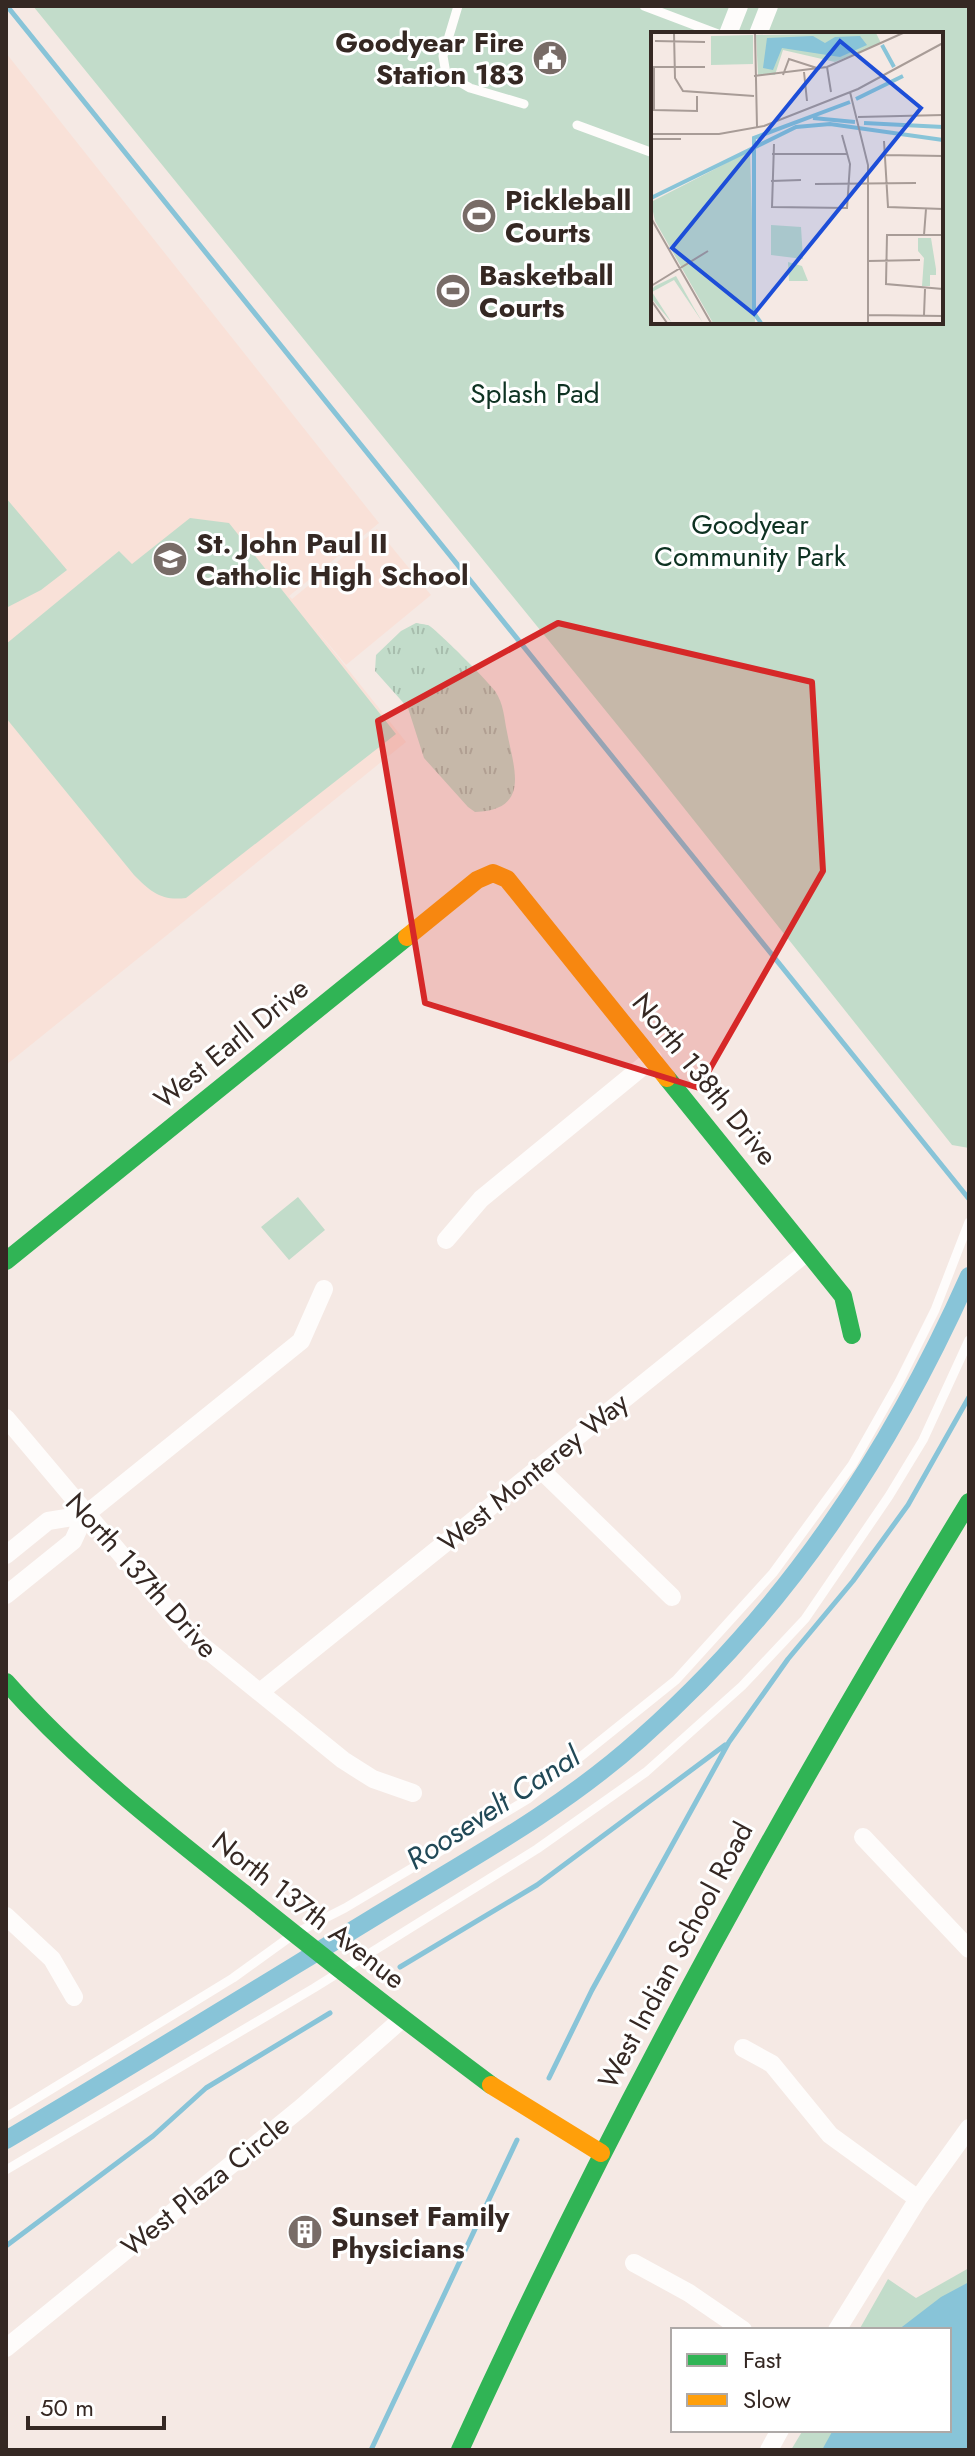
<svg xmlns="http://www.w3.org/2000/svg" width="975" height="2456" font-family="Jost,sans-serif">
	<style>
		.built { fill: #f9e1d8 }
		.grass { fill: url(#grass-tufts) }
		.park { fill: #c2dcca; fill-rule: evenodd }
		.water { fill: #88c4d8 }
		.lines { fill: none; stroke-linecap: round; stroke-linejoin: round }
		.stream { stroke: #88c4d8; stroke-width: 5 }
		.canal { stroke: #88c4d8; stroke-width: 18 }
		.lane { stroke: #fefcfb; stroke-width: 9 }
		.street { stroke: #fefcfb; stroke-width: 18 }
		.fast { stroke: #30b455; stroke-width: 18 }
		.slow { stroke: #ff9f0a; stroke-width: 18 }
		.marked { fill: #d62828; fill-opacity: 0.2; stroke: #d62828; stroke-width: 6; stroke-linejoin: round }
		.labels { text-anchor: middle; stroke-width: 6; stroke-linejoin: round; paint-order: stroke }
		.poi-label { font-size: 28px; font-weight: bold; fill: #352823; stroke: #fff; text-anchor: start }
		.park-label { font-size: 28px; fill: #0e3222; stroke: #fff }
		.street-label { font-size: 28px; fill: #352823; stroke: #fff }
		.water-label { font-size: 30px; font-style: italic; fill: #214957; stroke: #fff }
		.inset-river { fill: none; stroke: #88c4d8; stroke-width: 4 }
		.inset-road { fill: none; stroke: #a89c97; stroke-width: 2 }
		.view { fill: #1d4ed8; fill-opacity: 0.15; stroke: #1d4ed8; stroke-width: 4 }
		.inset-edge { fill: none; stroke: #352823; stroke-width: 4 }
	</style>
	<defs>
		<pattern id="grass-tufts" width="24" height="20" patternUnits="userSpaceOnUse" patternTransform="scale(2)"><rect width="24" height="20" fill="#c2dcca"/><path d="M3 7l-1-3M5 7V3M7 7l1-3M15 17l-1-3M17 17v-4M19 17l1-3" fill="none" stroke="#a7bdad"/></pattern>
	</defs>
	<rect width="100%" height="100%" fill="#f5e9e4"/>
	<path class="built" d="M 6,53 L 379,523 L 289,596 L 292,599 L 377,529 L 431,595 L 346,665 L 311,623 L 406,742 L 6,1065 Z"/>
	<path class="grass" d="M 416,623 C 417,623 427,625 428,625 C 436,629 489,682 495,691 C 504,704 504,718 507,732 C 514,769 531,810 475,812 L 468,807 L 424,758 L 408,708 L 375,671 L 376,655 L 401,631 Z"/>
	<path class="park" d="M 33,6 L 969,6 L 969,1148 L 952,1145 L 649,764 ZM 653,34 L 941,34 L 941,322 L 653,322 Z
		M 6,498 L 67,570 L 41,590 L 6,608 Z
		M 190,518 L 229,523 L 396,734 L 186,898 C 161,901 151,892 134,875 L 6,718 L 6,644 L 119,551 L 132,564 Z
		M 298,1197 L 325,1230 L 289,1260 L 261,1227 Z
		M 969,2268 L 969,2450 L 791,2450 L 803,2430 L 949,2430 L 949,2330 L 859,2330 L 888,2279 L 916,2298 Z"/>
	<path class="water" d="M 969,2282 L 969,2450 L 822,2450 L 833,2430 L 949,2430 L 949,2330 L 898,2330 L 941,2297 Z"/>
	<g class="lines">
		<path class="stream" d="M 7,6 L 969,1199
			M 400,1967 L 537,1885 L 725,1745
			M 549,2078 L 592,1990 L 729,1742 L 788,1659 L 853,1581 L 908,1505 L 969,1397
			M 6,2246 L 153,2136 L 206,2088 L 330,2013
			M 371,2450 L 517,2140"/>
		<path class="canal" d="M 6,2140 C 130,2067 253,1991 376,1916 C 466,1861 561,1810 640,1739 C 786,1610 890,1453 969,1276"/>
		<path class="lane" d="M 458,6 L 443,56 L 446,74 L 470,88 L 524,104
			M 644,6 L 718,34
			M 577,125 L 653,153
			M 6,2117 L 233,1978 L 294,1934 L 345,1908 L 528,1799 L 676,1680 L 773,1573 L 852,1465 L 899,1382 L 935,1310 L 969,1222
			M 6,2170 L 314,1988 L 537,1849 L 646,1772 L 742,1686 L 805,1619 L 889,1496 L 923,1440 L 969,1340"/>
		<path class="street" d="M 728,34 L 739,6
			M 758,34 L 769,6
			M 446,1240 L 481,1199 L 653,1058
			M 6,1418 L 189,1635 L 343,1760 L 373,1779 L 413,1793
			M 539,1468 L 672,1597
			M 6,1555 L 48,1521 L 85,1515
			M 6,1595 L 73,1541 L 85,1515 L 301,1341 L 324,1289
			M 260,1692 L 807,1252
			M 863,1837 L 969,1949
			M 6,1916 L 52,1959 L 74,1997
			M 743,2048 L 772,2064 L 830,2135 L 918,2199
			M 634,2263 L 689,2293 L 743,2330
			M 837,2330 L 918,2199 L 969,2128
			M 6,2348 L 302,2107 L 402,2019
			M 769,2450 L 780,2430"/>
		<path class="fast" d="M 667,1078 L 843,1296 L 852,1335
			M 6,1261 L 407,937
			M 6,1682 C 78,1763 161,1828 246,1895 C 327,1960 408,2023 491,2085
			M 460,2450 C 609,2122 781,1809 969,1502"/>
		<path class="slow" d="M 407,937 L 477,880 L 493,873 L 507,879 L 667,1078
			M 491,2085 L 601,2153"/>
	</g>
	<path class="marked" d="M 558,623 L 812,682 L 823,871 L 699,1088 L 425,1003 L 378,721 Z"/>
	<defs>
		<symbol id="civic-disc" viewBox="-11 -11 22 22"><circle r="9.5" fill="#786c67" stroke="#fff"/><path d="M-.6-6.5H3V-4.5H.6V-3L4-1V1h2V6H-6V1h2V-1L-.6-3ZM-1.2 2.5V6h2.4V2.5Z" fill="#fff"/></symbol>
		<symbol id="stadium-disc" viewBox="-11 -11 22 22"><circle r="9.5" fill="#786c67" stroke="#fff"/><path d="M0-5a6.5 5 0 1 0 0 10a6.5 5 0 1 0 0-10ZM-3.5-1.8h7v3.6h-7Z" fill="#fff"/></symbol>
		<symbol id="school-disc" viewBox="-11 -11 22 22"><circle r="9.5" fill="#786c67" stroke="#fff"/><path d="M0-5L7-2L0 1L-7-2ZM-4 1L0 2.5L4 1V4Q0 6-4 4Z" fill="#fff"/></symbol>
		<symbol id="building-disc" viewBox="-11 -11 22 22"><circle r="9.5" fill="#786c67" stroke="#fff"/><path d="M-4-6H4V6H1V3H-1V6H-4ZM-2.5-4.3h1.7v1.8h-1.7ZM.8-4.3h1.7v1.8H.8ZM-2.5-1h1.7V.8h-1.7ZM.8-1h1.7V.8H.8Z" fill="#fff"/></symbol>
	</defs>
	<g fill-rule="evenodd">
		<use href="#civic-disc" x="530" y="38" width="40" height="40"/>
		<use href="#stadium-disc" x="459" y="196" width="40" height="40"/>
		<use href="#stadium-disc" x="433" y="271" width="40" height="40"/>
		<use href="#school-disc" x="150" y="539" width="40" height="40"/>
		<use href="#building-disc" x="285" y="2212" width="40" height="40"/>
	</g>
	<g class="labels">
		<g class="poi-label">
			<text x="524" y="52" text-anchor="end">Goodyear Fire<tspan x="524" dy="32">Station 183</tspan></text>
			<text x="505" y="210">Pickleball<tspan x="505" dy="32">Courts</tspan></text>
			<text x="479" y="285">Basketball<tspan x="479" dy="32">Courts</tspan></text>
			<text x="196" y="553">St. John Paul II<tspan x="196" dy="32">Catholic High School</tspan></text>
			<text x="331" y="2226">Sunset Family<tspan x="331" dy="32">Physicians</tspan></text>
		</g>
		<g class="park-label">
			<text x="535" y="403">Splash Pad</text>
			<text x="750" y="534">Goodyear<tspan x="750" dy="32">Community Park</tspan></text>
		</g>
		<g class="street-label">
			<text transform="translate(231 1043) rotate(-39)" y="10">West Earll Drive</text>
			<text transform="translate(705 1079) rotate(51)" y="10">North 138th Drive</text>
			<text transform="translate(533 1472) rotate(-39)" y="10">West Monterey Way</text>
			<text transform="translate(142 1575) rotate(48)" y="10">North 137th Drive</text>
			<text transform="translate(309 1910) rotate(38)" y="10">North 137th Avenue</text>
			<text transform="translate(675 1955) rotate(-62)" y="10">West Indian School Road</text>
			<text transform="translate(205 2185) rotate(-39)" y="10">West Plaza Circle</text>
		</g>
		<g class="water-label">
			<text transform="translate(493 1808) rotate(-33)" y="10">Roosevelt Canal</text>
		</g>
	</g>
	<g transform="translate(651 32)">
		<rect width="292" height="292" fill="#f5e9e4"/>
		<path d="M 225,1 L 230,11 L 184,30 L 132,18 L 124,43 L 107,43 L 105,3 ZM 102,3 L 102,32 L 60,33 L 60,4 ZM 99,119 L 104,291 L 62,291 L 4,189 L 0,170 ZM 120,193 L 150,195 L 152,227 L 120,223 ZM 267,206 L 280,206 L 285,237 L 285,243 L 279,243 L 279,254 L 271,254 L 273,226 L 267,219 ZM 137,230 L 151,234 L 157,249 L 138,249 Z" fill="#c2dcca"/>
		<path d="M 25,244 L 43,276 L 52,291 L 23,248 L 1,260 L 21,291 L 0,266 L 0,258 L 4,254 Z" fill="#c2dcca"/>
		<path d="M 162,4 L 174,11 L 184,5 L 209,4 L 216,13 L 189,25 L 131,16 L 122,38 L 112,36 L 116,6 Z" fill="#88c4d8"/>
		<path class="inset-river" d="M 231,13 L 243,35M 205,67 L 252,44M 162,86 L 204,90M 213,91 L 292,95M 0,166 L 145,95 L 179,92 L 292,108M 110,291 L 103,281 L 103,106 L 199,70"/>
		<path class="inset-road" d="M 23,1 L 24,46 L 32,59 L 103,64M 104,1 L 106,95M 4,9 L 54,10M 176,35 L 180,60M 153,40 L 156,69M 132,43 L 138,27 L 169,37M 103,44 L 176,35 L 252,1M 199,60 L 217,133 L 217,291M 46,64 L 46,79 L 3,78 L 3,35 L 54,35M 207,85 L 292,83M 0,102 L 68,102 L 113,94 L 207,57 L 292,11M 0,107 L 30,107M 233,109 L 237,175 L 292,177M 123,112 L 121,175 L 196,176 L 199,132 L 191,103M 121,122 L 197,122M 234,123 L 292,124M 120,149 L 150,148M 164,152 L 265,151M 0,186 L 60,291M 273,203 L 275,177M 292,203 L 236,203 L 235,252 L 292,257M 217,229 L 269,228M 0,254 L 57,219M 0,268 L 16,291M 217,283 L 292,284M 273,283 L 274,257"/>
		<path class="view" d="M 189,9 L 270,76 L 103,282 L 21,216 Z"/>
		<rect width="292" height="292" class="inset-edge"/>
	</g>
	<rect width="975" height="2456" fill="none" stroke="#352823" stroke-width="16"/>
	<rect x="671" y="2328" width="280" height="104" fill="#ffffff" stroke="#aea9a7" stroke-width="2"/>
	<rect x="687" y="2354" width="40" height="12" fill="#30b455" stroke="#aea9a7" stroke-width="2"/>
	<text x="743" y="2368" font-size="24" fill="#352823">Fast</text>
	<rect x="687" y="2394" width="40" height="12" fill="#ff9f0a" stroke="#aea9a7" stroke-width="2"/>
	<text x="743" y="2408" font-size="24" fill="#352823">Slow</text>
	<path d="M28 2416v12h136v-12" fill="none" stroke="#352823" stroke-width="4"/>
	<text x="40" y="2416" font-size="24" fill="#352823" stroke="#ffffff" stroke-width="6" paint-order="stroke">50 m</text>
</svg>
